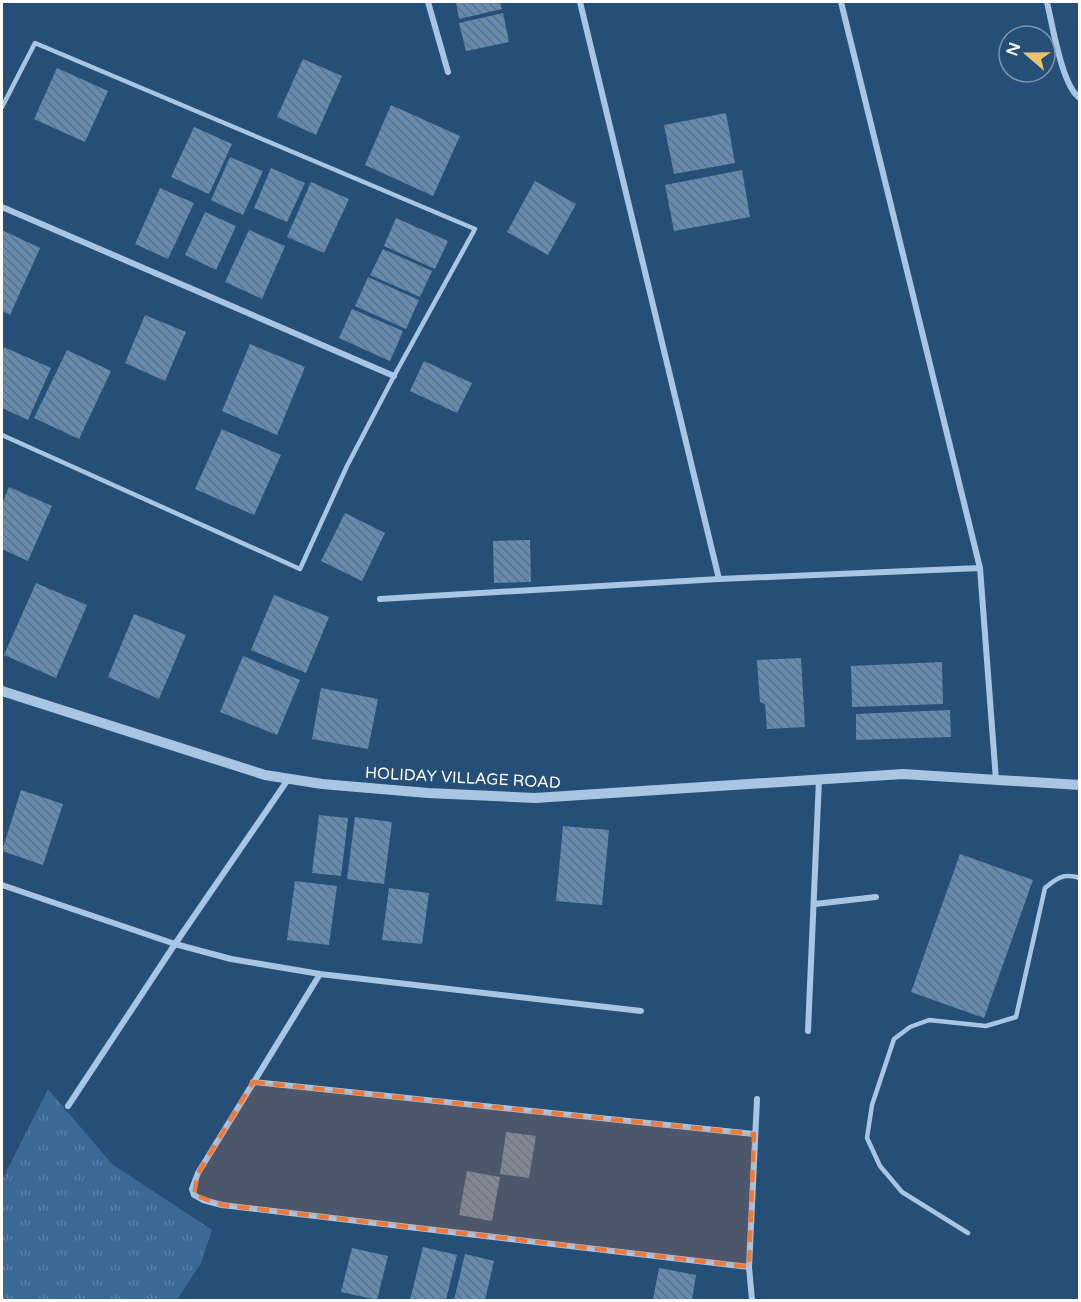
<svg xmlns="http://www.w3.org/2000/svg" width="1081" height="1302" font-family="'Varela Round',sans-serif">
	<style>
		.grass { fill: url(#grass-tufts) }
		.building { fill: url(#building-back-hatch) }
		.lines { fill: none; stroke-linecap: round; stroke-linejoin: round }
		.service { stroke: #a8c6e3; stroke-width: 4.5 }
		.minor { stroke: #a8c6e3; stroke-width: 6 }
		.tertiary { stroke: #a8c6e3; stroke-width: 10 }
		.marked { fill: #ed7a3d; fill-opacity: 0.2; stroke: #ed7a3d; stroke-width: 4.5; stroke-dasharray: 12 8; stroke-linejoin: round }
		.labels { text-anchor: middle; stroke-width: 6; stroke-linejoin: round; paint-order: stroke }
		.street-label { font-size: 16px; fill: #fff; stroke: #264f78 }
	</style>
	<defs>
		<pattern id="grass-tufts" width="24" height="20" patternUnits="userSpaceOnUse" patternTransform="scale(1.5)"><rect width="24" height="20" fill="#3a6996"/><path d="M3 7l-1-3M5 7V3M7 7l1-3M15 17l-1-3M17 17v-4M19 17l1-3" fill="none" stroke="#5880a6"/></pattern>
		<pattern id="building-back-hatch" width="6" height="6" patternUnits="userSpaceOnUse" patternTransform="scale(1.5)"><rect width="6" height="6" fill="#668bae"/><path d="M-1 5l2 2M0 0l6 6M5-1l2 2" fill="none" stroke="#5c7287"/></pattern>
	</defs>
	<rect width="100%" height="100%" fill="#264f78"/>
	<path class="grass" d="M 48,1089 L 112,1164 L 212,1230 L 201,1263 L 177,1300 L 2,1300 L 2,1180 Z"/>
	<path class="building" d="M 456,2 L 500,2 L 502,9 L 459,19 Z
		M 503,13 L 509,42 L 466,51 L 459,23 Z
		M 303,59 L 342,76 L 316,135 L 277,117 Z
		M 57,68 L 108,91 L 85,142 L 34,119 Z
		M 391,105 L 460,136 L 433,196 L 365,165 Z
		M 726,113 L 735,163 L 674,174 L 664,125 Z
		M 194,127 L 232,144 L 209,194 L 171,177 Z
		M 230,157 L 263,171 L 243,215 L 211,200 Z
		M 271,168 L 305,183 L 287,222 L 254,208 Z
		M 742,170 L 750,217 L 674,231 L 665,185 Z
		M 535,181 L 576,204 L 548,255 L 507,232 Z
		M 311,182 L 349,199 L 324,253 L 287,237 Z
		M 160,188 L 194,203 L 168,259 L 135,244 Z
		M 205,212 L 236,226 L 216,270 L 185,255 Z
		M 396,218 L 448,241 L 435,269 L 384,246 Z
		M 2,230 L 40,248 L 10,315 L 2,311 Z
		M 249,230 L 285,246 L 262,299 L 225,282 Z
		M 383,249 L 432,271 L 420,297 L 370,275 Z
		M 368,277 L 419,300 L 406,329 L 355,306 Z
		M 352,309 L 403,331 L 390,361 L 339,338 Z
		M 145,315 L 186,332 L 165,381 L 125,363 Z
		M 250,344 L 305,367 L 277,435 L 222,411 Z
		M 4,347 L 51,368 L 28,420 L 2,408 L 2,354 Z
		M 67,350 L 111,371 L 79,439 L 34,418 Z
		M 424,361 L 472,383 L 457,413 L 410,391 Z
		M 222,429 L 281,455 L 254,515 L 195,489 Z
		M 9,487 L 52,506 L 28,561 L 2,549 L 2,504 Z
		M 345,513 L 385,533 L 362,581 L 321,561 Z
		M 530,540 L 531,582 L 494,583 L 493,541 Z
		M 36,583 L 87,605 L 56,678 L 4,655 Z
		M 274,595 L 329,617 L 306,673 L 251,650 Z
		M 134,614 L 186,635 L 159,699 L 108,677 Z
		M 243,656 L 300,680 L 277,735 L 220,712 Z
		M 801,658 L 805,727 L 767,729 L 765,704 L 760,702 L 757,660 Z
		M 942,662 L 943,704 L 852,707 L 851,666 Z
		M 321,688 L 378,699 L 368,749 L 312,739 Z
		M 950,710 L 951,737 L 856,740 L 856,714 Z
		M 21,790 L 63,804 L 43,865 L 2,851 Z
		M 319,815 L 348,818 L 341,876 L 312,873 Z
		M 355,817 L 392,822 L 384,884 L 347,879 Z
		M 563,826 L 609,830 L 602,905 L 556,901 Z
		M 960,854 L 1033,880 L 984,1018 L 911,992 Z
		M 295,881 L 337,886 L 329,945 L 287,940 Z
		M 389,888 L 429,893 L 422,944 L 382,940 Z
		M 506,1132 L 536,1136 L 529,1178 L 500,1174 Z
		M 467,1171 L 500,1177 L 492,1221 L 459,1215 Z
		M 423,1247 L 457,1255 L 446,1300 L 410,1300 Z
		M 352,1248 L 388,1256 L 377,1300 L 341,1292 Z
		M 465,1254 L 494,1261 L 485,1300 L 454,1300 Z
		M 659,1268 L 696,1275 L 692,1300 L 653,1300 Z"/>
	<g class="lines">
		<path class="service" d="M 2,107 L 35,43 L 475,229 L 394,376 L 347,466 L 300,569 L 2,435
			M 968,1233 L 902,1192 L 880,1166 L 867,1138 L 872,1105 L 894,1039 L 910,1027 L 929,1020 L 986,1026 L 1016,1017 L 1045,888 C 1057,878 1063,873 1080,878"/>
		<path class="minor" d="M 428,2 L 448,72
			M 580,2 L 719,579
			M 841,2 L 980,568 L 996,780
			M 1047,2 C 1052,23 1062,87 1080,98
			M 2,207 L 394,376
			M 380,599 L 719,579 L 980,568
			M 2,885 L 175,944 L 231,959 L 320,974 L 641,1011
			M 815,904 L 876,897
			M 320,974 L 198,1173 L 192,1189 L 194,1195 L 203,1200 L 222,1205 L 749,1267
			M 808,1031 L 819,779
			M 253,1082 L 754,1134
			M 68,1106 L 175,944 L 289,778
			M 752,1300 L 749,1267 L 757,1099"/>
		<path class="tertiary" d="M 2,691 L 265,775 L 322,784 L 428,793 L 535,798 L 903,774 L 1080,785"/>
	</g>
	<path class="marked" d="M 253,1082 L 754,1134 L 749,1267 L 222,1205 L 194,1195 L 198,1173 Z"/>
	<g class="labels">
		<g class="street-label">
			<text transform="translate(463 777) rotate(3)" y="6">HOLIDAY VILLAGE ROAD</text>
		</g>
	</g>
	<rect width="1081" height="1302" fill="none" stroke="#ffffff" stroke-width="6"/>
	<g transform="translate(1027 54) rotate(290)"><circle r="28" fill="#264f78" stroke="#7d95ae" stroke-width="1.5"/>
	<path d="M0-4.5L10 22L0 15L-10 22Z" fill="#ebc06e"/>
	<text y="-9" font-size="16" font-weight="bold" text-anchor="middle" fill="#ffffff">N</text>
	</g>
</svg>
